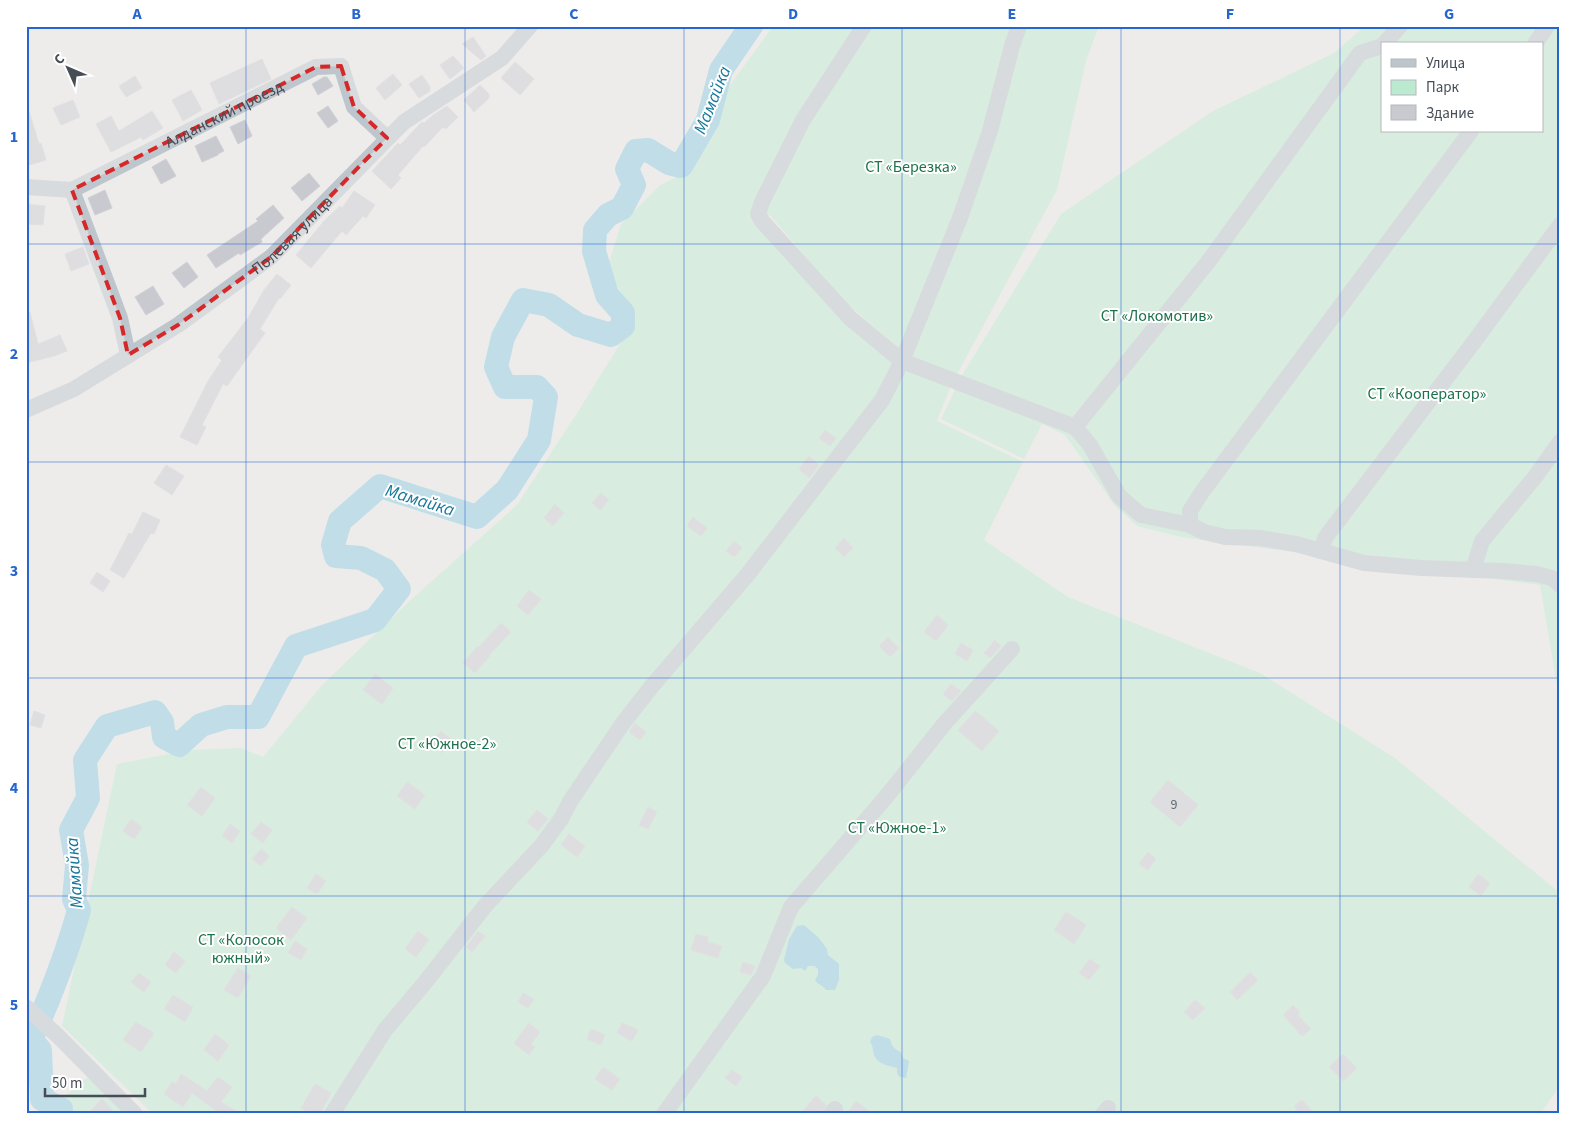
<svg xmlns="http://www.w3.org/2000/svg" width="1586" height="1140" font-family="'Source Sans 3',sans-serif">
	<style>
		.green { fill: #bcead0; fill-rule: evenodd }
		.water { fill: #8bcde4 }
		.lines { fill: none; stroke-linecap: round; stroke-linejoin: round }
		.river { stroke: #8bcde4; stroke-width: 24 }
		.building { fill: #c9cad0; stroke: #d0d1d7 }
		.street { stroke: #bdc5cd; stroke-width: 16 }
		.marked { fill: none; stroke: #d62828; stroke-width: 4; stroke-dasharray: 10 6; stroke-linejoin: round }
		.grid { fill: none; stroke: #2566cf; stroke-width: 1; stroke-opacity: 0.55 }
		.labels { text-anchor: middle; stroke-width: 4; stroke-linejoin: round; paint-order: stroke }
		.number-label { font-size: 14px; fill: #666d75 }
		.street-label { font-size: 16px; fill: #454e57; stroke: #fff }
		.park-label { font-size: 16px; fill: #1c724c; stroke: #fff }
		.water-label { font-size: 18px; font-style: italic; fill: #16779a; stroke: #fff }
		.neatline { fill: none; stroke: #2566cf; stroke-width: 2 }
		.grid-label { font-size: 16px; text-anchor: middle; font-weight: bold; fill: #2566cf }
	</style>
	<rect width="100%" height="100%" fill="#eeeceb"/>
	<path class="green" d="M 773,26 L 1099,26 L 1086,61 L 1057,190 L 956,376 L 919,360 L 899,348 L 839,297 L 770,215 L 756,222 L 893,360 L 950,388 L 937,421 L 1023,462 L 984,540 L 1068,597 L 1260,673 L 1395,758 L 1560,893 L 1560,1086 L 1540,1114 L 153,1114 L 62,1026 L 117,764 L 189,750 L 241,748 L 263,757 L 323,684 L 414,597 L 517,505 L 579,410 L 636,318 L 607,269 L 621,224 L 659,186 L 687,171 L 725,92 Z
		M 1365,26 L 1560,26 L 1560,703 L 1540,585 L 1181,537 L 1137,526 L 1115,506 L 1065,435 L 1042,424 L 1024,459 L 941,419 L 961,377 L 1061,214 L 1213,111 L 1334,53 ZM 1382,44 L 1542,44 L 1542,131 L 1382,131 Z
		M 88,1077 L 126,1114 L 70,1114 L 65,1096 Z"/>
	<path class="water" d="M 804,925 L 819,938 L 827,949 L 828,955 L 839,964 L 839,980 L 835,990 L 826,990 C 823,985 818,985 815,980 L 818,975 L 818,969 L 814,966 L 808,966 L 805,971 L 801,968 L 793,969 L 785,963 L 784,960 L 789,939 L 797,926 Z
		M 877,1035 L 890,1039 C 892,1047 894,1049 901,1052 L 903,1058 L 909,1061 L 906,1078 L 900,1077 L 897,1074 L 897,1068 C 890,1066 878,1064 875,1057 C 872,1051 874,1047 870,1042 L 872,1037 Z"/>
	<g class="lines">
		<path class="river" d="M 61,1114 L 61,1109 L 42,1099 L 40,1050 L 31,1040 C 50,997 67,954 79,910 L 74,899 L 77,865 L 71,830 L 88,798 L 85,760 L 107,726 L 155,712 L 162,722 L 164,737 L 179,745 L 201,725 L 227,717 L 258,717 L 296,646 L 375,620 L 399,589 L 385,570 L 361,558 L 336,556 L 333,545 L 340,521 L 380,486 L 477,517 L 507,490 L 539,440 L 546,397 L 537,387 L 505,387 L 496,367 L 503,337 L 523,300 L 549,305 L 578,325 L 611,335 L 623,326 L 623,313 L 607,295 L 594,251 L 595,230 L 608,215 L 622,208 L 634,185 L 627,169 L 636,151 L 648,150 L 669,163 L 681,166 L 708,120 L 721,70 L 751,26"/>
	</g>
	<path class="building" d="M 473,37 L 486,56 L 481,60 L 462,44 Z
		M 453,56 L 464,68 L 450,79 L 440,65 Z
		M 262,59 L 271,79 L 219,104 L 210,83 Z
		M 515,62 L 534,79 L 520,95 L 501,78 Z
		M 393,74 L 402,85 L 385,100 L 376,88 Z
		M 422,75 L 430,87 L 430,91 L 419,98 L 409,84 Z
		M 135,76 L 142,88 L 126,97 L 119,86 Z
		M 324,77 L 327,77 L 333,86 L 318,95 L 312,84 Z
		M 480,85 L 489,94 L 489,98 L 474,112 L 464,100 Z
		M 191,90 L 202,110 L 183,121 L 172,100 Z
		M 73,100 L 80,117 L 61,125 L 53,108 Z
		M 328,106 L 338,121 L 328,128 L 317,113 Z
		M 447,106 L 458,117 L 446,129 L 443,127 L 424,147 L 423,146 L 398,175 L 401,178 L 391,189 L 372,171 L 398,143 L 400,145 L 422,122 L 424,123 L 432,116 Z
		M 29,111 L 39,144 L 41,143 L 46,160 L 26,166 L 26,112 Z
		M 152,111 L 163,128 L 143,140 L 141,137 L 111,152 L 96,124 L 111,116 L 119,131 Z
		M 245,120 L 252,136 L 238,144 L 230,127 Z
		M 216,136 L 224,151 L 218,154 L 218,155 L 202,162 L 195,146 Z
		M 166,159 L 176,176 L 161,184 L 152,167 Z
		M 309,173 L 320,186 L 302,201 L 291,188 Z
		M 105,190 L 112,208 L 95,215 L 88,198 Z
		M 354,191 L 375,205 L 366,218 L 363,216 L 346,235 L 342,231 L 311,268 L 296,255 L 324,221 L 340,206 L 342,208 Z
		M 26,204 L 45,206 L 43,225 L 26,224 Z
		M 273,205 L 284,218 L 261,239 L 262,242 L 240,255 L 239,253 L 216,268 L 207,255 L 258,221 L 256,219 Z
		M 83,247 L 89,264 L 71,271 L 65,254 Z
		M 187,262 L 198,277 L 184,288 L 172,273 Z
		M 277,274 L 291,285 L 280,299 L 279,298 L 260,329 L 265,333 L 227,386 L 223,384 L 202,425 L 206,427 L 197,445 L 180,437 L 208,381 L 222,360 L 218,357 L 248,318 L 264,290 Z
		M 153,286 L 164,304 L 146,315 L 135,297 Z
		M 26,312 L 30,312 L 38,344 L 60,335 L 67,351 L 54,356 L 26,363 Z
		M 825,430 L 836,438 L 830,446 L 819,438 Z
		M 809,456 L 819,465 L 809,478 L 799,469 Z
		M 166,465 L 184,476 L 172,495 L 154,483 Z
		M 601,493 L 609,500 L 600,510 L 592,503 Z
		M 555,504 L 564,513 L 553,526 L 544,518 Z
		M 143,512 L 160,520 L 154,534 L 151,533 L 124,578 L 110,570 L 129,533 L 132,534 Z
		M 693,517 L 707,528 L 701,536 L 687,526 Z
		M 844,538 L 853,548 L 844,557 L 835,548 Z
		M 734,541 L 742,548 L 734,557 L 726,551 Z
		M 97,572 L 110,581 L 103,592 L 90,583 Z
		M 529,590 L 541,599 L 528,615 L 517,606 Z
		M 937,615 L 948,625 L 936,641 L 924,632 Z
		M 501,623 L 511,632 L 489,655 L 490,656 L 475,673 L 463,663 L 478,646 L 479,647 Z
		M 888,637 L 899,648 L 890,657 L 879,646 Z
		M 995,640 L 1001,646 L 990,658 L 984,653 Z
		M 961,643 L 973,650 L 967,661 L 955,654 Z
		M 375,674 L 393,688 L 382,704 L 363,690 Z
		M 951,684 L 961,691 L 952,701 L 943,694 Z
		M 34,711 L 45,715 L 41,728 L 30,725 Z
		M 975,711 L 999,731 L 982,751 L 958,730 Z
		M 635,723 L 646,732 L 640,740 L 629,732 Z
		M 441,731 L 452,740 L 442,753 L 431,743 Z
		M 1168,780 L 1198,805 L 1180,827 L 1150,802 Z
		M 407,782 L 425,795 L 415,809 L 397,796 Z
		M 201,787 L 215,798 L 202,816 L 187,805 Z
		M 648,807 L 657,812 L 648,829 L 639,825 Z
		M 537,810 L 548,819 L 538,831 L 527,822 Z
		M 131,819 L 142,827 L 134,839 L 123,831 Z
		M 261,822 L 272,830 L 263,843 L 251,834 Z
		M 230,824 L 240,831 L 232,843 L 222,836 Z
		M 569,834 L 585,846 L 577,857 L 561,845 Z
		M 261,849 L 269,856 L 261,866 L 252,859 Z
		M 1148,852 L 1156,859 L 1148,870 L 1139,864 Z
		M 316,874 L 326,881 L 317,894 L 307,888 Z
		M 1478,874 L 1490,883 L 1481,896 L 1469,887 Z
		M 292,907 L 307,918 L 291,940 L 276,928 Z
		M 1066,912 L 1086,925 L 1074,944 L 1054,930 Z
		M 418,931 L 429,939 L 416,957 L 405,949 Z
		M 478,931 L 485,936 L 472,952 L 466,947 Z
		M 696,934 L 708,937 L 707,942 L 722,946 L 718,958 L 691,950 Z
		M 295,941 L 307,949 L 301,960 L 288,953 Z
		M 174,952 L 185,961 L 176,973 L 165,965 Z
		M 1090,959 L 1100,966 L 1089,980 L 1079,973 Z
		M 743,962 L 755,966 L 751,975 L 740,972 Z
		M 238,968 L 251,976 L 238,998 L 224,990 Z
		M 1250,972 L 1258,980 L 1237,1000 L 1230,992 Z
		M 139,973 L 151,982 L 144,992 L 131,982 Z
		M 523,993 L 534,999 L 528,1008 L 518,1002 Z
		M 173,995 L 193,1007 L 185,1022 L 164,1009 Z
		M 1195,1000 L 1205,1008 L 1193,1020 L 1184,1012 Z
		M 1293,1005 L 1300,1012 L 1298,1015 L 1311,1029 L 1302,1036 L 1283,1015 Z
		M 136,1022 L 154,1033 L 141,1052 L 123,1040 Z
		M 529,1023 L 540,1032 L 531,1044 L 535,1047 L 529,1055 L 514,1043 Z
		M 622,1023 L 638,1030 L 632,1041 L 617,1033 Z
		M 591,1029 L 605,1035 L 601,1045 L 587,1039 Z
		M 215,1034 L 229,1045 L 218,1061 L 204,1050 Z
		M 1343,1054 L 1357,1068 L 1343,1081 L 1329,1067 Z
		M 603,1067 L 620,1079 L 612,1090 L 595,1079 Z
		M 732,1070 L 742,1077 L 736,1086 L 725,1078 Z
		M 181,1074 L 207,1091 L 218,1077 L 232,1087 L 221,1102 L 240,1114 L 220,1114 L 192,1093 L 183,1107 L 164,1094 L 172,1082 L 176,1084 Z
		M 315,1084 L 331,1093 L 320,1114 L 311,1114 L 301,1108 Z
		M 816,1096 L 826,1105 L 821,1114 L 800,1114 Z
		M 102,1099 L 116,1114 L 87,1114 Z
		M 1302,1100 L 1314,1114 L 1300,1114 L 1294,1106 Z
		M 856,1101 L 873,1114 L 847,1114 Z"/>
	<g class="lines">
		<g class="street">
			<path d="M 864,26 L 803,120 L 762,202 L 758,214 L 762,221 L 850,318 L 902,361 L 1075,427 L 1090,445 L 1119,496 L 1141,515 L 1190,525"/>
			<path d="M 1384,44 L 1400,26"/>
			<path d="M 1535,44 L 1547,26"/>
			<path d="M 1471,131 L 1202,492 L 1190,511 L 1190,525 L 1204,532 L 1225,537 L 1260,538 L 1296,544 L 1364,563 L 1421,568 L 1503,571 L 1536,574 L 1552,578 L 1560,585"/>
			<path id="s1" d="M 26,187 L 72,190 L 316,67 L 341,66 L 354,107 L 387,138"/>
			<path d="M 72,190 L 120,318 L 128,355"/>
			<path id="s2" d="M 26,410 L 74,389 L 178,325 L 271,257 L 404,122 L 502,58 L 530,26"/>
			<path d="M 1075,427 L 1208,262 L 1360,53 L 1382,46"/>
			<path d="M 1321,551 L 1325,538 L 1473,343 L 1560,225"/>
			<path d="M 1473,570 L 1482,541 L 1535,477 L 1560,442"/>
			<path d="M 26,1007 L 58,1036 L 135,1114"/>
			<path d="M 332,1114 L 385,1030 L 423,985 L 485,906 L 542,845 L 561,819 L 571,800 L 623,723 L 652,686 L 748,574 L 882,400 L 902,361 L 960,218 L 990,131 L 1012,46 L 1019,26"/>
			<path d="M 664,1114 L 763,976 L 791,907 L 886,797 L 945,723 L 1012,649"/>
			<path d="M 831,1114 L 835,1109"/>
			<path d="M 1103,1114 L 1108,1108"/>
		</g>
	</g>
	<path d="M0 0H1586V1140H0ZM 341,66 L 354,107 L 387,138 L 271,257 L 178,325 L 128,355 L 120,318 L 72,190 L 316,67 Z" fill="#eeeceb" fill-opacity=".55" fill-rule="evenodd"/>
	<path class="marked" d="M 341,66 L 354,107 L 387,138 L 271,257 L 178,325 L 128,355 L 120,318 L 72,190 L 316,67 Z"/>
	<path class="grid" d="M 246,26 L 246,1114M 465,26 L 465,1114M 684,26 L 684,1114M 902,26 L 902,1114M 1121,26 L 1121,1114M 1340,26 L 1340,1114M 26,244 L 1560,244M 26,462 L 1560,462M 26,678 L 1560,678M 26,896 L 1560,896"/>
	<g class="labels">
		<g class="number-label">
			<text x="1174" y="809">9</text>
		</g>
		<g class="street-label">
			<text dy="6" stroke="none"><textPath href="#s1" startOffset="216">Алданский проезд</textPath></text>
			<text dy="6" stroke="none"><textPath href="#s2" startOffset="320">Полевая улица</textPath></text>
		</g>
		<g class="park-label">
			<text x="911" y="172">СТ «Березка»</text>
			<text x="1157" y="321">СТ «Локомотив»</text>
			<text x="1427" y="399">СТ «Кооператор»</text>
			<text x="447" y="749">СТ «Южное-2»</text>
			<text x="897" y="833">СТ «Южное-1»</text>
			<text x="241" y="945">СТ «Колосок<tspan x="241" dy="18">южный»</tspan></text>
		</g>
		<g class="water-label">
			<text transform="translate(712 100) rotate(-68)" y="6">Мамайка</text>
			<text transform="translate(420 500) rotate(17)" y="6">Мамайка</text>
			<text transform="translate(74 873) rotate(-94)" y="6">Мамайка</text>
		</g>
	</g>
	<rect width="1586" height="1140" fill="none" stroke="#ffffff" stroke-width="55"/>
	<rect x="1381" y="42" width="162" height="90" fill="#ffffff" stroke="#b5b8bc"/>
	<rect x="1391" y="59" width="25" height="8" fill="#bdc5cd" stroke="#b5b8bc"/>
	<text x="1426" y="68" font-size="15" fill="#454e57">Улица</text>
	<rect x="1391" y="80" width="25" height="15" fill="#bcead0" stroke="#b5b8bc"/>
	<text x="1426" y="92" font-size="15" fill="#454e57">Парк</text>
	<rect x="1391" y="105" width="25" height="15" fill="#c9cad0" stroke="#b5b8bc"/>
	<text x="1426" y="118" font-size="15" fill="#454e57">Здание</text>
	<g transform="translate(68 68) rotate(315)" stroke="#ffffff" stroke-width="4" paint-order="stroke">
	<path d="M0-4L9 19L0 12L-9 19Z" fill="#454e57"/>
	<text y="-8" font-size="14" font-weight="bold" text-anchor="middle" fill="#454e57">С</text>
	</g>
	<path d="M45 1088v8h100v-8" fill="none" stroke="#454e57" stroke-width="2.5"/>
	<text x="52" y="1088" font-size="15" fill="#454e57" stroke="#ffffff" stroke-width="4" paint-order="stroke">50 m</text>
	<rect x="28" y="28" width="1530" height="1084" class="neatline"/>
	<g class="grid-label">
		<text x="137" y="19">A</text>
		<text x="356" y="19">B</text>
		<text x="574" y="19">C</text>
		<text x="793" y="19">D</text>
		<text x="1012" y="19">E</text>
		<text x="1230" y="19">F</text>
		<text x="1449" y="19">G</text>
		<text x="14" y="142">1</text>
		<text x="14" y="359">2</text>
		<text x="14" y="576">3</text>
		<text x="14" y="793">4</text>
		<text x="14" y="1010">5</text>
	</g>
</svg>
